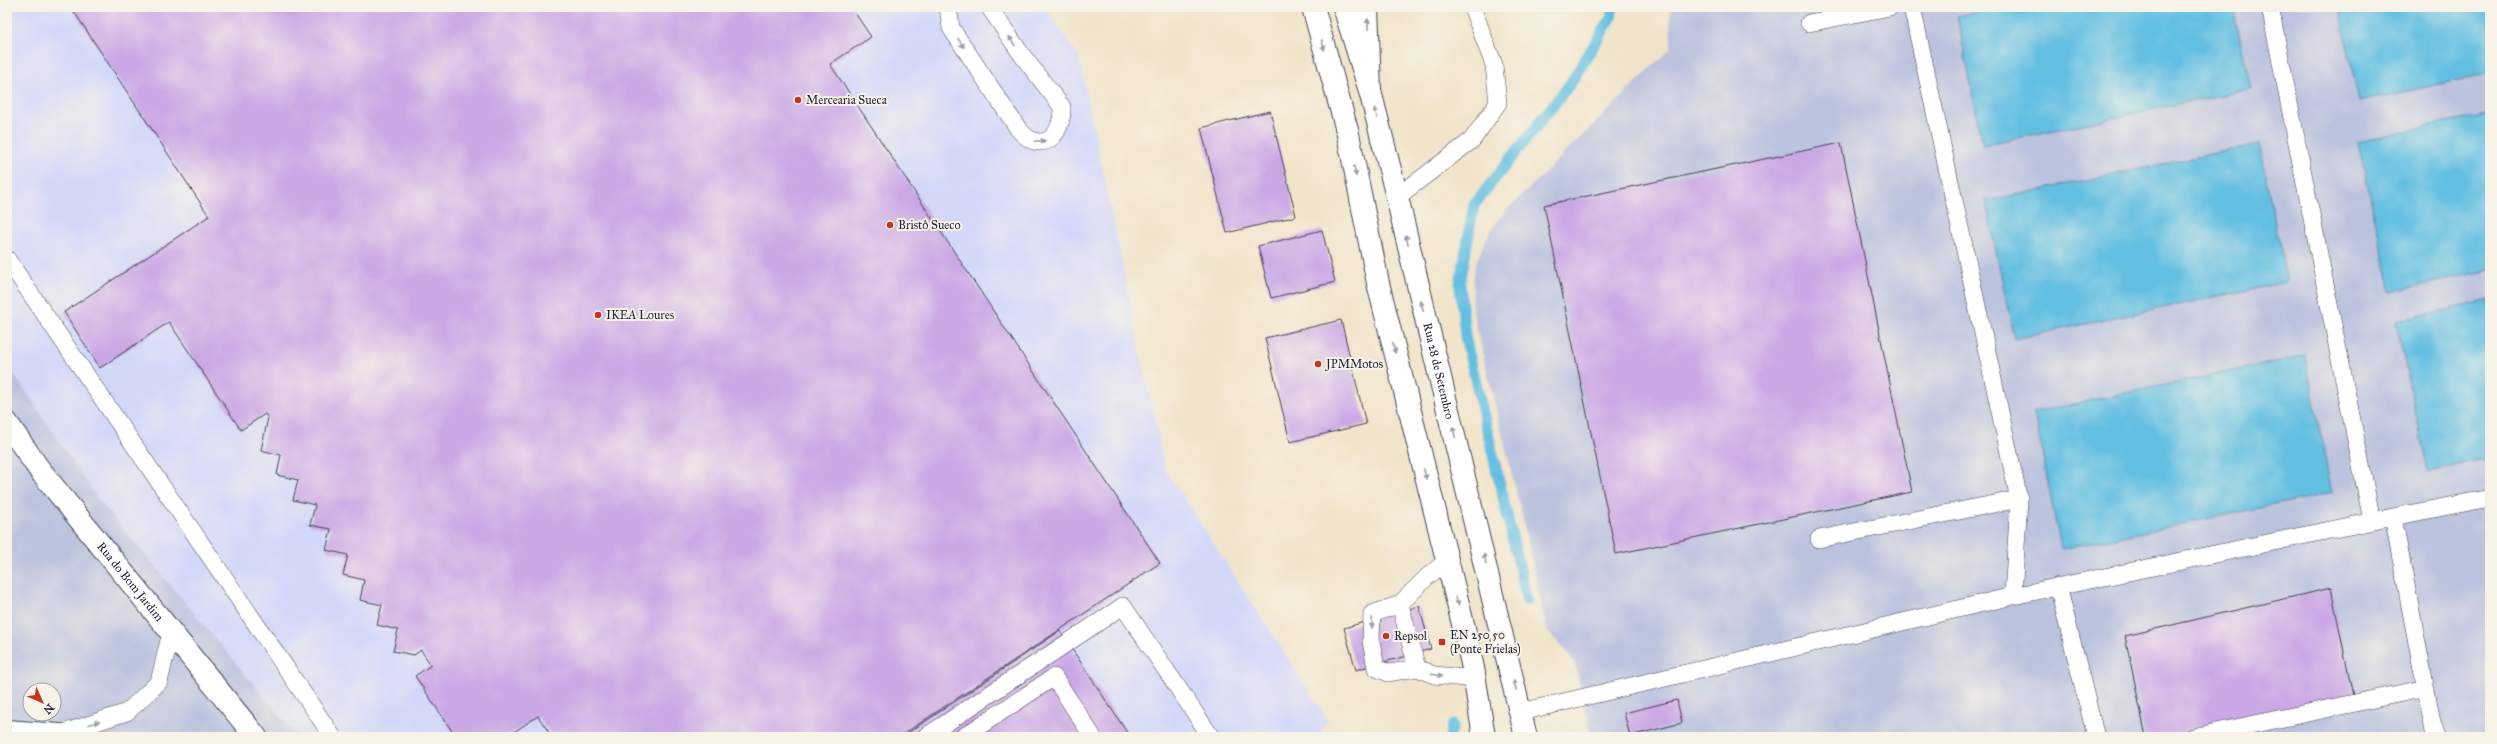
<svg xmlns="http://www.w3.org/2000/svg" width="2497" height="744" font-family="'IM FELL Great Primer',serif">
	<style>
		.built { fill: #d3d8f9 }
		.industrial { fill: #bcc3de; fill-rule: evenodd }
		.water { fill: #64bfe2; stroke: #43708e }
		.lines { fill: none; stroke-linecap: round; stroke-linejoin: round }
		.stream { stroke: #64bfe2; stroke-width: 11 }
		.building { fill: #caa8e6 }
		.lane-casing { stroke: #413f50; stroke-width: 18 }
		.street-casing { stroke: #413f50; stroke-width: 24 }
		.secondary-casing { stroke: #413f50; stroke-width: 24 }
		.highway-casing { stroke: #413f50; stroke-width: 24 }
		.lane { stroke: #fff; stroke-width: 17 }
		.street { stroke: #fff; stroke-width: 22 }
		.secondary { stroke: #fff; stroke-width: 22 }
		.highway { stroke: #fff; stroke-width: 22 }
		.oneway { fill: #9c9ca7 }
		.poi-dot { fill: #c8321e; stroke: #f7f3e8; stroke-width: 1.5 }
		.labels { text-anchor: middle; stroke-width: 4; stroke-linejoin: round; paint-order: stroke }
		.poi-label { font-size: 12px; fill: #22223b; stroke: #f7f3e8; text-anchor: start }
		.street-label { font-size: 12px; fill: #22223b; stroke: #f7f3e8 }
	</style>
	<rect width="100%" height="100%" fill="#f7f3e8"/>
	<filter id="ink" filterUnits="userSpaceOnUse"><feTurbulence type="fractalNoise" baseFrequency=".025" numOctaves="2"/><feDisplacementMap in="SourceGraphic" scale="8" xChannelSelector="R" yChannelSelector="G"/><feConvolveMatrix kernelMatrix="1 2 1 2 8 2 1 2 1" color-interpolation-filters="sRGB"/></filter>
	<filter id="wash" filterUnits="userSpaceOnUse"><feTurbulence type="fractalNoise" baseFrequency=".012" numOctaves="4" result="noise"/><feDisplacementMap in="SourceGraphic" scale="16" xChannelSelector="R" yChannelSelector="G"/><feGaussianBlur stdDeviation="0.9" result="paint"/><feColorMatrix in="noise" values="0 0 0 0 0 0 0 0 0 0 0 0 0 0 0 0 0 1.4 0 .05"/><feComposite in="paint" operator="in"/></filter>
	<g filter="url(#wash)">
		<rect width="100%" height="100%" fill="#f1e4ca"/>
		<path class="built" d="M 7,7 L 1045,7 L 1079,57 L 1165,469 L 1328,720 L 1317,737 L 298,737 L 95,495 L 7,363 Z"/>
		<path class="industrial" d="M 1670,7 L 2490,7 L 2490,737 L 1592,737 L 1576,668 L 1569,654 L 1547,631 L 1527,537 L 1477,330 L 1472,306 L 1473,283 L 1475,265 L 1486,239 L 1500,217 L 1671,48 Z
			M 7,363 L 95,495 L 298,737 L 7,737 ZM 30,690 L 54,690 L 54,714 L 30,714 Z"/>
		<path class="water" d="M 2000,7 L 2233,7 L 2251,89 L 1983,145 L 1957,16 Z
			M 2339,7 L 2490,7 L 2490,73 L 2359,102 Z
			M 2490,113 L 2490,270 L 2391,292 L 2358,142 Z
			M 2259,144 L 2287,282 L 2014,339 L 1986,201 Z
			M 2490,300 L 2490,458 L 2428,471 L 2396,321 Z
			M 2305,356 L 2332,493 L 2061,549 L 2034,412 Z"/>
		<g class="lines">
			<path class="stream" d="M 1527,600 L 1465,336 L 1460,284 L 1474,205 L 1570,84 L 1611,18 L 1613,7
				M 1450,737 L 1453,725"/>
		</g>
		<g id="blocks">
			<path class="building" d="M 71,7 L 851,7 L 871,37 L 830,64 L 1160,563 L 899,737 L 552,737 L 538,716 L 506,737 L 456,737 L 415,676 L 431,665 L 421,650 L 414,655 L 393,651 L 398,630 L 377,625 L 382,605 L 360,600 L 364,580 L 343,575 L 348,555 L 326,550 L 331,529 L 310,525 L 315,505 L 293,500 L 298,480 L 277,475 L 281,455 L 261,450 L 268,418 L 265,414 L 241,430 L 169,322 L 100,368 L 64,312 L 209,216 Z
				M 1270,111 L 1296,216 L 1227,233 L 1201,128 Z
				M 1841,143 L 1912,492 L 1616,554 L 1544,205 Z
				M 1322,230 L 1335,282 L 1271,298 L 1258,246 Z
				M 1341,320 L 1366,424 L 1290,442 L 1265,338 Z
				M 2331,588 L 2353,696 L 2162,737 L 2146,737 L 2125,636 Z
				M 1419,606 L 1431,649 L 1356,670 L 1344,628 Z
				M 1060,631 L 1130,737 L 902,737 Z
				M 1677,700 L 1682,723 L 1630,736 L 1624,713 Z"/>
		</g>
	</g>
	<g filter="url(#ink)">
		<use href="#blocks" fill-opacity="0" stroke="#413f50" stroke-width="1"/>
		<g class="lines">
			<defs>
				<path id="lane" d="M 948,7 L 951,28 L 1019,130 C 1042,156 1063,136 1062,107 L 1022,55 L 989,7
					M 1912,7 L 2019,499 L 2013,596
					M 2270,7 L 2372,521
					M 1809,23 L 1890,7
					M 1397,197 L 1472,140 L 1498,103 L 1494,65 L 1472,7
					M 7,259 L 333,737
					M 2393,517 L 2490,498
					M 1819,539 L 2019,499
					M 1447,561 L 1428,576 L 1400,604 L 1417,668 L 1434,675 L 1475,679
					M 2058,586 L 2096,737
					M 1400,604 L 1372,614 L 1371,641 L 1376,668 L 1389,673 L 1417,668
					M 1521,712 L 2013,596 L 2393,517 L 2435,737
					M 63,733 L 127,712 L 159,682 L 171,632
					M 925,737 L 1123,606 L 1211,737
					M 963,737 L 1054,677 L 1093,737
					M 2193,737 L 2426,688"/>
				<path id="street" d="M 7,731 L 85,737"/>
				<g id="secondary">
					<path d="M 1313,7 L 1348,134 L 1378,283 L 1463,624 L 1473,668 L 1484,737"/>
					<path id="s1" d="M 1344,7 L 1370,91 L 1397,197 L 1526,737"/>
					<path id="s2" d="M 7,423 L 39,469 L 256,737"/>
				</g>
				<path id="highway" d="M 1367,7 L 1370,91"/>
			</defs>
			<use href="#lane" class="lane-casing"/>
			<use href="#street" class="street-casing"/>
			<use href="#secondary" class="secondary-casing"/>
			<use href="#highway" class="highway-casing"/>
			<use href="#lane" class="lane"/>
			<use href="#street" class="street"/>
			<use href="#secondary" class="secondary"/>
			<use href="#highway" class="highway"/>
		</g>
		<defs><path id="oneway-solid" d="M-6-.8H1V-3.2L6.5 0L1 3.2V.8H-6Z"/></defs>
		<g class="oneway">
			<use href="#oneway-solid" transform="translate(1368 24) rotate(-92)"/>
			<use href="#oneway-solid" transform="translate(1012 41) rotate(-124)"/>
			<use href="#oneway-solid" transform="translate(961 43) rotate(56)"/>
			<use href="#oneway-solid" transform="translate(1323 45) rotate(75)"/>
			<use href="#oneway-solid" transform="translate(1376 113) rotate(-104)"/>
			<use href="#oneway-solid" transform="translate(1040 141) rotate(-1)"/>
			<use href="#oneway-solid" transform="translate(1355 171) rotate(79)"/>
			<use href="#oneway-solid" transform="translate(1407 240) rotate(-102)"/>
			<use href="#oneway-solid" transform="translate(1422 306) rotate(-104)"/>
			<use href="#oneway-solid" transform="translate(1394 348) rotate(76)"/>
			<use href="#oneway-solid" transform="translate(1454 432) rotate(-104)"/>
			<use href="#oneway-solid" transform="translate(1425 474) rotate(76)"/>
			<use href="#oneway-solid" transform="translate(1485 559) rotate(-104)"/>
			<use href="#oneway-solid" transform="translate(1457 600) rotate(75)"/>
			<use href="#oneway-solid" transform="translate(1372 623) rotate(93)"/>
			<use href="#oneway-solid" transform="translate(1437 675) rotate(10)"/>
			<use href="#oneway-solid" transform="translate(1515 685) rotate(-102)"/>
			<use href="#oneway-solid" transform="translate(94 723) rotate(-18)"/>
		</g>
	</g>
	<g class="poi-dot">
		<circle cx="798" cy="100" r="4"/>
		<circle cx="890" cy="225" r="4"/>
		<circle cx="598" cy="315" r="4"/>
		<circle cx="1318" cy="364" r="4"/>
		<circle cx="1386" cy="636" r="4"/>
		<rect x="1438" y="638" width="8" height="8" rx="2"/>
	</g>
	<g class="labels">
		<g class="poi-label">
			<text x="806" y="104">Mercearia Sueca</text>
			<text x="898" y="229">Bristô Sueco</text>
			<text x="606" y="319">IKEA Loures</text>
			<text x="1326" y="368">JPMMotos</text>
			<text x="1450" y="639">EN 250 50<tspan x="1450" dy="14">(Ponte Frielas)</tspan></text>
			<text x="1394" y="640">Repsol</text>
		</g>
		<g class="street-label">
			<text dy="4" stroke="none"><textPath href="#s1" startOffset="376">Rua 28 de Setembro</textPath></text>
			<text dy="4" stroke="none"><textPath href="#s2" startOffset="201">Rua do Bom Jardim</textPath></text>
		</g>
	</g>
	<rect width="2497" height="744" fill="none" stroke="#f7f3e8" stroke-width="24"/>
	<g transform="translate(42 702) rotate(135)"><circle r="19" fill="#f7f3e8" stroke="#a29fa3"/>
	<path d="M0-3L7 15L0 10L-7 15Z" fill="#c8321e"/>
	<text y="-6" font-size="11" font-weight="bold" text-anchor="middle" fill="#22223b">N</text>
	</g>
</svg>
